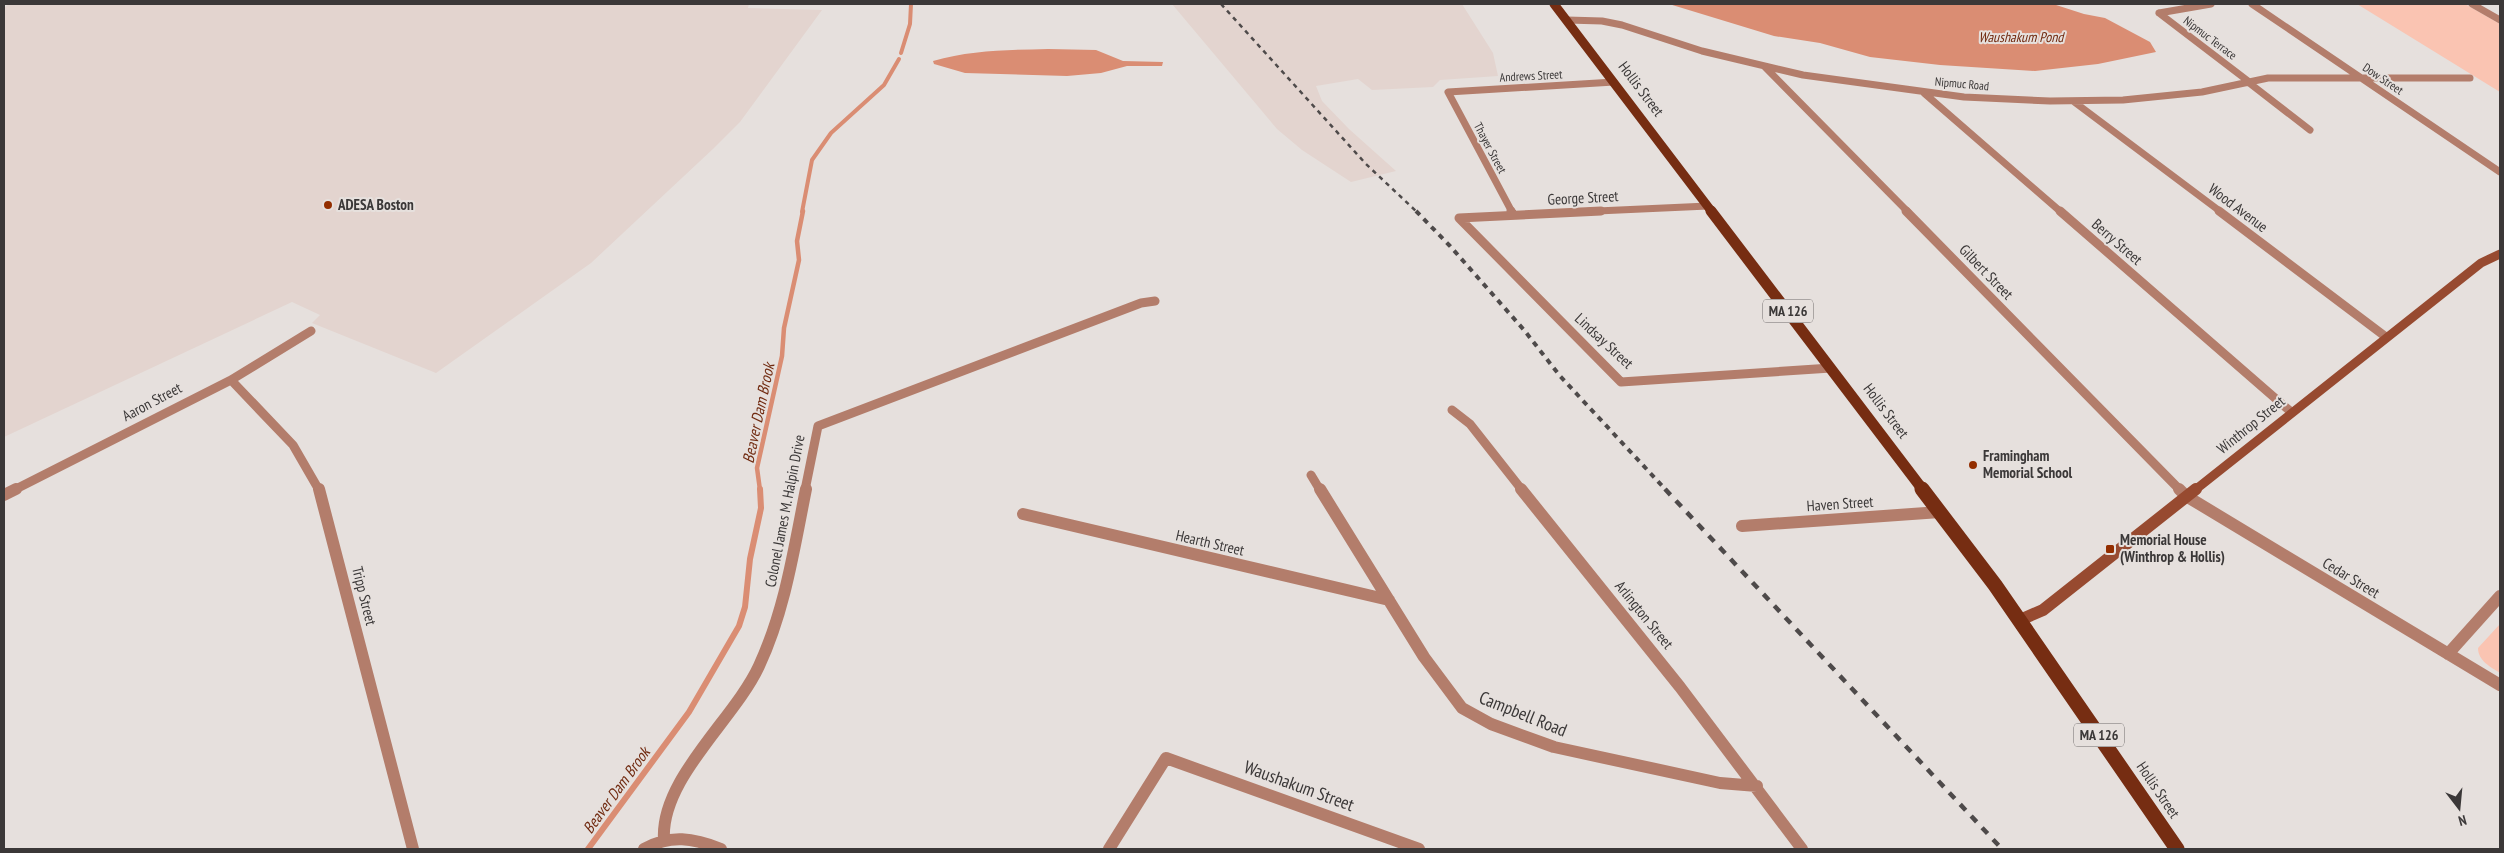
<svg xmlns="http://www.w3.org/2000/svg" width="2504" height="853" font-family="'PT Sans Narrow',sans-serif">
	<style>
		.built { fill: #e3d4cf }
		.green { fill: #fac4b2 }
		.water { fill: #da8d73 }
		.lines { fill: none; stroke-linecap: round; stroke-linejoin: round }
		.stream-far2 { stroke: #da8d73; stroke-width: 4 }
		.stream-far1 { stroke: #da8d73; stroke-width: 4.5 }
		.stream { stroke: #da8d73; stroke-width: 6 }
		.street-far2 { stroke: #b37d6b; stroke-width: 7 }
		.street-far1 { stroke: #b37d6b; stroke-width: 9 }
		.street { stroke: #b37d6b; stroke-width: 12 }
		.secondary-far1 { stroke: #974a30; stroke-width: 9 }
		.secondary { stroke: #974a30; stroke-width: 12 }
		.primary-far2 { stroke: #762d12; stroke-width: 9 }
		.primary-far1 { stroke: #762d12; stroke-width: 11 }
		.primary { stroke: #762d12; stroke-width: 15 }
		.rail-far2 { stroke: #4e4a4a; stroke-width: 2.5; stroke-dasharray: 4.5 4.5; stroke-linecap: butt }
		.rail-far1 { stroke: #4e4a4a; stroke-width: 4; stroke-dasharray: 5.5 5.5; stroke-linecap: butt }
		.rail { stroke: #4e4a4a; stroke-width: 4.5; stroke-dasharray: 8 8; stroke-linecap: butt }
		.poi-dot { fill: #932e00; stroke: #e6e0dd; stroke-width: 2 }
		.labels { text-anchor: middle; stroke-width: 4; stroke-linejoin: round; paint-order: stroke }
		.far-street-label { font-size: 12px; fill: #3b3838; stroke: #e6e0dd }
		.far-water-label { font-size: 14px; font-style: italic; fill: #712b11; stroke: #e6e0dd }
		.shield { fill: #e6e0dd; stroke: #6e6a6a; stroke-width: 1 }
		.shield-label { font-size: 14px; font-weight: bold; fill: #3b3838 }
		.street-label { font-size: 15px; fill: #3b3838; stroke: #e6e0dd }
		.poi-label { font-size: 15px; font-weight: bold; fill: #3b3838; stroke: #e6e0dd; text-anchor: start }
		.water-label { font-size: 16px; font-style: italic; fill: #712b11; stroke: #e6e0dd }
		.near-street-label { font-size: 18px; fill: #3b3838; stroke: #e6e0dd }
	</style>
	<rect width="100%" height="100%" fill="#e6e0dd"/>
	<path class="built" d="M 9,4 L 749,4 L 748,8 L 822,10 L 740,122 L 714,148 L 591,263 L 436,373 L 312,323 L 320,315 L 292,302 L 4,437 L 4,8 Z
		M 1172,4 L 1462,4 L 1493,53 L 1498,76 L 1440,80 L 1433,87 L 1372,90 L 1358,79 L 1316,86 L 1322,101 L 1349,129 L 1396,171 L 1351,182 L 1302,150 L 1277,129 Z"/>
	<path class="green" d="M 2357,4 L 2465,4 L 2500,24 L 2500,92 Z
		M 2500,624 L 2500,673 C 2491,667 2478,661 2478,648 Z"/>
	<path class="water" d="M 1669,4 L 2053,4 L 2084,14 L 2105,18 L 2150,42 L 2156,52 L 2098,64 L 2035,71 L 1940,65 L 1870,57 L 1820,43 L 1774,36 Z
		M 1048,49 L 1096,50 L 1123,61 L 1163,62 L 1162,66 L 1127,66 L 1101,73 L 1067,76 L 965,73 L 934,64 L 933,61 C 971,50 1009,50 1048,49 Z"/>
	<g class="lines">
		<path class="stream-far2" d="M 901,53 L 910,24 L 911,4
			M 802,212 L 812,160 L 831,133 L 884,85 L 899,59"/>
		<path class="stream-far1" d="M 760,490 L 757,468 L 782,356 L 784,328 L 799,260 L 797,241 L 803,211"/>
		<path class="stream" d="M 588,849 L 689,712 L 739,626 L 745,607 L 750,559 L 761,508 L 760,489"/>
		<path class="street-far2" d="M 2252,4 L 2500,172
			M 2472,4 L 2500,20
			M 2159,13 L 2248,81
			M 2159,13 L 2211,4
			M 1567,20 L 1602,21 L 1622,25 L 1702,51 L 1803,75 L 1964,97 L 2050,101 L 2123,100 L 2202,92 L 2268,78 L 2470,78
			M 1765,67 L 1908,212
			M 2248,82 L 2310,130
			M 1924,93 L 2061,212
			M 2073,101 L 2221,212
			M 1512,212 L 1448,92 L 1614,82
			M 1575,212 L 1708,206"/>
		<path class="street-far1" d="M 1511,211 L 1513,215
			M 1906,211 L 2180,490
			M 2060,211 L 2291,412
			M 2219,211 L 2386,337
			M 1459,218 L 1621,382 L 1831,368
			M 1459,218 L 1601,211
			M 231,380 L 293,445 L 319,490
			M 1452,410 L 1470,424 L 1522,490
			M 1311,475 L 1320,490
			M 14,490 L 231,380 L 311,331
			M 805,490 L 818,426 L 1141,303 L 1155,301"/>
		<path class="street" d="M 319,489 L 413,849
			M 1320,489 L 1424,657 L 1462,708 L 1491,724 L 1554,747 L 1720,783 L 1757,786
			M 1521,489 L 1680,687 L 1802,849
			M 2179,489 L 2186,496 L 2500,685
			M 4,495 L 16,489
			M 1023,514 L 1389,600
			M 1742,526 L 1940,512
			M 2448,654 L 2500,596
			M 664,840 C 660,779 734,720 759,666 C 785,610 794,549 806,489
			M 644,849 C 670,834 694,838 721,849
			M 1109,849 L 1166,758 L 1419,849"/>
		<path class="secondary-far1" d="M 2195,490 L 2481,263 L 2500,254"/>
		<path class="secondary" d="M 2020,620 L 2043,610 L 2196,489"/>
		<path class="primary-far2" d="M 1554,4 L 1712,212"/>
		<path class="primary-far1" d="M 1711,211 L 1923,490"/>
		<path class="primary" d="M 1922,489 L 1995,585 L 2177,849"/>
		<path class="rail-far2" d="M 1221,4 L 1366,164 L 1417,212"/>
		<path class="rail-far1" d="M 1416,211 L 1450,246 L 1524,330 L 1560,376 L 1666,490"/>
		<path class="rail" d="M 1665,489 L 2002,849"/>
	</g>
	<g class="poi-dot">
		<circle cx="328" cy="205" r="5"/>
		<circle cx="1973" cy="465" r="5"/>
		<rect x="2105" y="544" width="10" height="10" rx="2.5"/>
	</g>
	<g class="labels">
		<g class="far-street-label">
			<text transform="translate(2210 38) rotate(37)" y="4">Nipmuc Terrace</text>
			<text transform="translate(1531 76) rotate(-3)" y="4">Andrews Street</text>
			<text transform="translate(2383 79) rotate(34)" y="4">Dow Street</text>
			<text transform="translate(1962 84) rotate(5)" y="4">Nipmuc Road</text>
			<text transform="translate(1490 148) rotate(62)" y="4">Thayer Street</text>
		</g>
		<g class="far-water-label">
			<text x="2021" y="42">Waushakum Pond</text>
		</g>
		<g class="shield">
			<rect x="1763" y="299.5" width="50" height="23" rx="4"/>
			<rect x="2074" y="723.5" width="50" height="23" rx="4"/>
		</g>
		<g class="shield-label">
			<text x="1788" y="316">MA 126</text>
			<text x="2099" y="740">MA 126</text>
		</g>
		<g class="street-label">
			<text transform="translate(1641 89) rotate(53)" y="5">Hollis Street</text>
			<text transform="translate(1583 198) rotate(-3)" y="5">George Street</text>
			<text transform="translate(2238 208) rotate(37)" y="5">Wood Avenue</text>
			<text transform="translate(2117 242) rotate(41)" y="5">Berry Street</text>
			<text transform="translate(1986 272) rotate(46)" y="5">Gilbert Street</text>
			<text transform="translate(1604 341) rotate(43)" y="5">Lindsay Street</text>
			<text transform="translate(152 402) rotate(-28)" y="5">Aaron Street</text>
			<text transform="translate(1886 411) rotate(53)" y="5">Hollis Street</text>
			<text transform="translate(2251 425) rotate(-39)" y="5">Winthrop Street</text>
			<text transform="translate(1840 504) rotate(-4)" y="5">Haven Street</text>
			<text transform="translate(785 511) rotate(-79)" y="5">Colonel James M. Halpin Drive</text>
			<text transform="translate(1210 543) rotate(13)" y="5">Hearth Street</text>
			<text transform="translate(2351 578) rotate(31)" y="5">Cedar Street</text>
			<text transform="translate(364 596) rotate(76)" y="5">Tripp Street</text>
			<text transform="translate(1644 615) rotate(51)" y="5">Arlington Street</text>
			<text transform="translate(2158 790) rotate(56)" y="5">Hollis Street</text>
		</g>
		<g class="poi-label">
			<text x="338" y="210">ADESA Boston</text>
			<text x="1983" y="461">Framingham<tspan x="1983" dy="17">Memorial School</tspan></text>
			<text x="2120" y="545">Memorial House<tspan x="2120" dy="17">(Winthrop &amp; Hollis)</tspan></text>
		</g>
		<g class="water-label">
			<text transform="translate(758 413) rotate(-78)" y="6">Beaver Dam Brook</text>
			<text transform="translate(616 790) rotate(-54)" y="6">Beaver Dam Brook</text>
		</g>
		<g class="near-street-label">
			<text transform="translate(1523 714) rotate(22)" y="6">Campbell Road</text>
			<text transform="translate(1299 786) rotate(20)" y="6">Waushakum Street</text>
		</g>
	</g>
	<rect width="2504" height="853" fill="none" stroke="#3b3838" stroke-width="10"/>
	<g transform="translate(2459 808) rotate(164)" stroke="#e6e0dd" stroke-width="4" paint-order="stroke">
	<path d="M0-4L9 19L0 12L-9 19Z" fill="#3b3838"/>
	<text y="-8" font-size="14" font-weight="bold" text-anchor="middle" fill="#3b3838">N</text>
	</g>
</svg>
